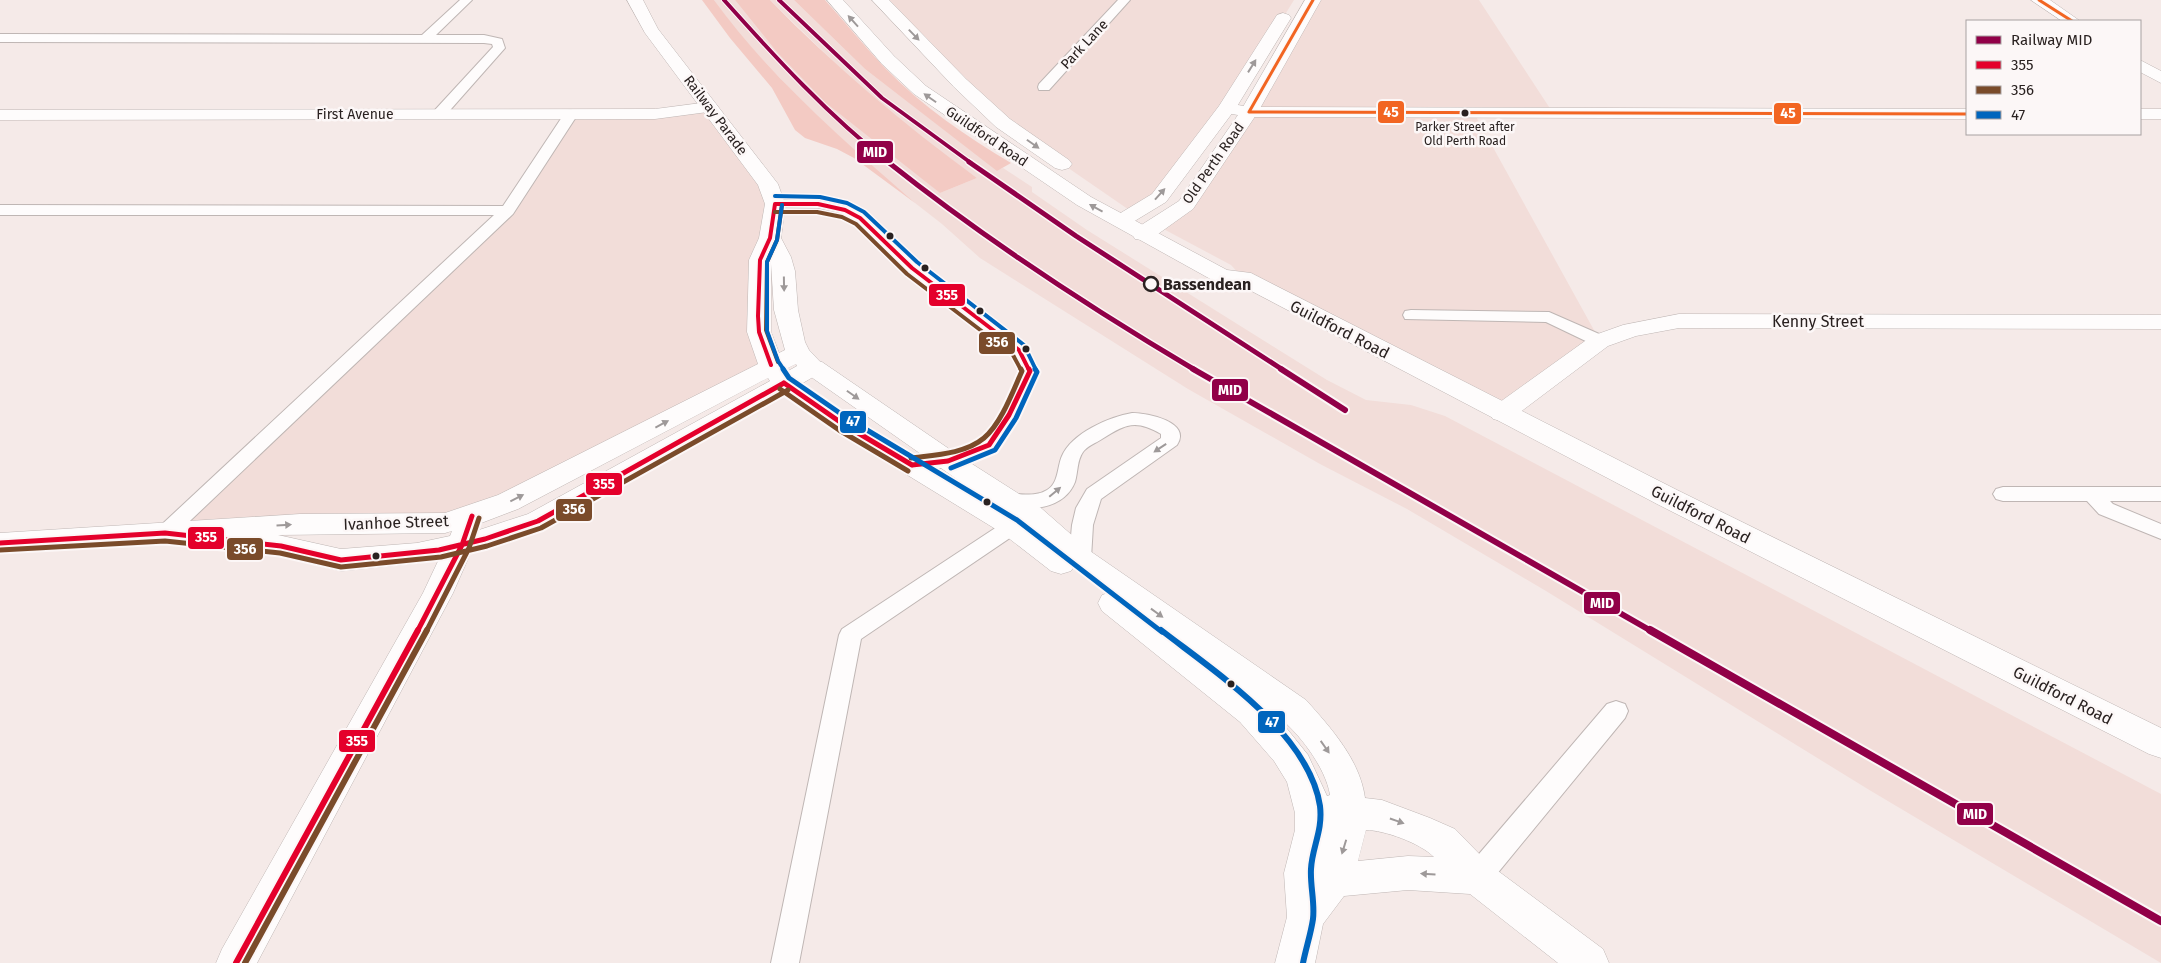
<svg xmlns="http://www.w3.org/2000/svg" width="2161" height="963" font-family="'Fira Sans',sans-serif">
	<style>
		.built { fill: #f2ddd9 }
		.green { fill: #f3cac3 }
		.lines { fill: none; stroke-linecap: round; stroke-linejoin: round }
		.lane-casing { stroke: #bfb6b4; stroke-width: 2 }
		.street-casing { stroke: #bfb6b4; stroke-width: 1 }
		.secondary-casing { stroke: #bfb6b4; stroke-width: 1 }
		.highway-casing { stroke: #bfb6b4; stroke-width: 1 }
		.lane { fill: #fefcfc; fill-rule: evenodd }
		.street { fill: #fefcfc; fill-rule: evenodd }
		.secondary { fill: #fefcfc; fill-rule: evenodd }
		.highway { fill: #fefcfc; fill-rule: evenodd }
		.bus-1-far2-casing { stroke: #fcf7f7; stroke-width: 7 }
		.bus-1-far1-casing { stroke: #fcf7f7; stroke-width: 9 }
		.bus-1-casing { stroke: #fcf7f7; stroke-width: 10 }
		.bus-2-far2-casing { stroke: #fcf7f7; stroke-width: 7 }
		.bus-2-far1-casing { stroke: #fcf7f7; stroke-width: 9 }
		.bus-2-casing { stroke: #fcf7f7; stroke-width: 10 }
		.bus-3-far2-casing { stroke: #fcf7f7; stroke-width: 7 }
		.bus-3-far1-casing { stroke: #fcf7f7; stroke-width: 9 }
		.bus-3-casing { stroke: #fcf7f7; stroke-width: 10 }
		.bus-4-casing { stroke: #fcf7f7; stroke-width: 5.5 }
		.bus-1-far2 { stroke: #e4002b; stroke-width: 4 }
		.bus-1-far1 { stroke: #e4002b; stroke-width: 5 }
		.bus-1 { stroke: #e4002b; stroke-width: 6 }
		.bus-2-far2 { stroke: #7a4b2a; stroke-width: 4 }
		.bus-2-far1 { stroke: #7a4b2a; stroke-width: 5 }
		.bus-2 { stroke: #7a4b2a; stroke-width: 6 }
		.bus-3-far2 { stroke: #0065bd; stroke-width: 4 }
		.bus-3-far1 { stroke: #0065bd; stroke-width: 5 }
		.bus-3 { stroke: #0065bd; stroke-width: 6 }
		.bus-4 { stroke: #f26522; stroke-width: 3 }
		.rail-1-far3-casing { stroke: #fcf7f7; stroke-width: 6 }
		.rail-1-far2-casing { stroke: #fcf7f7; stroke-width: 8 }
		.rail-1-far1-casing { stroke: #fcf7f7; stroke-width: 10 }
		.rail-1-casing { stroke: #fcf7f7; stroke-width: 12 }
		.rail-1-far3 { stroke: #910048; stroke-width: 4 }
		.rail-1-far2 { stroke: #910048; stroke-width: 5 }
		.rail-1-far1 { stroke: #910048; stroke-width: 6 }
		.rail-1 { stroke: #910048; stroke-width: 8 }
		.oneway { fill: #9e9999 }
		.bus-dot { fill: #292120; stroke: #fcf7f7; stroke-width: 2 }
		.stop-dot { fill: #fcf7f7; stroke: #292120; stroke-width: 2.5 }
		.labels { text-anchor: middle; stroke-width: 5; stroke-linejoin: round; paint-order: stroke }
		.far-bus-label { font-size: 12px; fill: #292120; stroke: #fcf7f7 }
		.far-street-label { font-size: 14px; fill: #292120; stroke: #fcf7f7 }
		.stop-label { font-size: 16px; font-weight: bold; fill: #292120; stroke: #fcf7f7; text-anchor: start }
		.street-label { font-size: 16px; fill: #292120; stroke: #fcf7f7 }
		.line-badge { stroke: #fcf7f7; stroke-width: 2 }
		.badge-label { font-size: 14px; text-anchor: middle; font-weight: bold; fill: #fff }
	</style>
	<rect width="100%" height="100%" fill="#f5eae8"/>
	<path class="built" d="M 714,0 L 735,0 L 776,51 L 940,193 L 977,178 L 927,142 L 866,93 L 770,0 L 794,0 L 865,69 L 997,170 L 1003,168 L 1032,187 L 1032,192 L 1087,230 L 1327,380 L 1366,400 L 1411,405 L 1445,416 L 2161,794 L 2161,963 L 1871,791 L 1546,591 L 1407,509 L 1320,464 L 1188,389 L 980,258 L 942,224 L 915,203 L 867,162 L 805,105 L 738,33 Z
		M 880,0 L 1294,0 L 1227,108 L 1135,214 L 1003,123 Z
		M 1313,0 L 1479,0 L 1553,113 L 1474,113 L 1600,341 L 1502,413 L 1243,278 L 1231,265 L 1156,225 L 1186,205 Z
		M 709,107 L 764,177 L 770,238 L 771,365 L 472,516 L 165,533 L 508,211 L 571,114 Z"/>
	<path class="green" d="M 702,0 L 714,0 C 770,77 843,140 915,203 L 854,158 L 837,149 L 805,138 L 795,130 L 772,88 L 730,38 Z
		M 735,0 L 770,0 C 834,66 903,124 977,178 L 940,193 L 826,103 L 776,51 Z
		M 794,0 L 825,0 C 846,23 865,47 886,69 C 922,106 967,137 1011,163 L 997,171 L 865,69 Z"/>
	<g class="lines">
		<defs>
			<path id="lane" d="M 460,0 L 472,0 L 436,35 L 484,35 L 502,39 L 505,48 L 444,117 L 439,118 L 432,114 L 434,111 L 493,47 L 492,44 L 484,43 L 0,42 L 0,34 L 422,35 Z
				M 1118,0 L 1130,0 L 1049,90 L 1039,90 L 1038,87 L 1039,84 Z
				M 571,110 L 578,114 L 513,214 L 172,538 L 165,540 L 158,538 L 155,533 L 158,528 L 494,215 L 0,215 L 0,205 L 503,206 L 566,111 Z
				M 775,200 L 818,200 L 850,207 L 865,215 L 918,265 L 1025,346 L 1039,371 L 1018,415 L 996,449 L 948,467 L 912,471 L 905,470 L 902,465 L 905,460 L 945,455 L 982,441 L 1000,415 L 1021,371 L 1012,353 L 906,271 L 855,221 L 840,213 L 818,208 L 770,207 L 768,204 L 770,201 Z
				M 1411,310 L 1549,312 L 1606,337 L 1609,341 L 1606,345 L 1600,346 L 1594,345 L 1546,322 L 1405,319 L 1403,315 L 1405,311 Z
				M 1132,413 C 1148,413 1192,422 1177,445 L 1101,499 L 1093,525 L 1091,558 L 1088,563 L 1080,566 L 1072,563 L 1069,558 L 1072,525 L 1076,508 L 1087,489 L 1161,438 L 1161,434 C 1136,419 1125,424 1102,439 C 1096,443 1087,446 1083,452 C 1077,460 1078,472 1075,482 C 1064,510 1028,512 1002,505 L 999,500 L 1002,495 C 1016,491 1033,499 1047,490 C 1059,483 1057,467 1062,456 C 1072,433 1109,417 1132,413 Z
				M 2003,487 L 2161,487 L 2161,501 L 2110,501 L 2113,504 L 2161,524 L 2161,539 L 2099,514 L 2087,501 L 2003,501 L 1996,499 L 1993,494 L 1996,489 Z
				M 1025,511 L 1032,513 L 1035,518 L 1032,523 L 861,639 L 799,963 L 771,963 L 839,635 L 842,629 L 1018,513 Z
				M 1616,701 L 1625,704 L 1628,711 L 1625,718 L 1487,886 L 1477,889 L 1467,886 L 1463,877 L 1467,868 L 1607,704 Z"/>
			<path id="street" d="M 709,102 L 715,103 L 718,107 L 715,111 L 655,119 L 0,120 L 0,110 L 655,109 Z
				M 1227,103 L 1249,107 L 1967,109 L 1967,119 L 1249,117 L 1221,112 L 1218,108 L 1221,104 Z
				M 2140,109 L 2161,109 L 2161,119 L 2140,119 Z
				M 1679,314 L 2161,315 L 2161,329 L 1679,328 L 1636,336 L 1608,346 L 1511,419 L 1502,421 L 1493,419 L 1489,413 L 1493,407 L 1592,336 L 1623,325 Z
				M 813,360 L 822,362 L 958,455 L 1041,508 L 1090,551 L 1306,700 C 1331,728 1360,760 1365,798 L 1382,800 L 1430,818 L 1455,829 L 1490,865 L 1603,949 L 1609,963 L 1558,963 L 1470,894 L 1408,890 L 1344,896 L 1323,924 L 1315,963 L 1275,963 L 1287,917 L 1284,873 L 1295,830 L 1295,813 L 1287,782 L 1274,761 L 1240,722 L 1102,611 L 1098,603 L 1102,595 L 1108,593 L 1073,568 L 1071,571 L 1061,574 L 1051,571 L 1002,533 L 834,430 L 775,388 L 771,383 L 775,378 L 784,375 L 793,378 L 852,418 L 968,487 L 804,372 L 801,367 L 804,362 ZM 1276,715 C 1298,731 1326,768 1330,795 L 1327,796 L 1308,755 ZM 1366,830 C 1384,830 1420,843 1434,857 L 1408,856 L 1358,861 Z"/>
			<path id="secondary" d="M 627,0 L 643,0 L 658,29 L 778,184 L 785,204 L 781,238 L 791,257 L 795,271 L 798,310 L 805,342 L 809,350 L 825,367 L 822,372 L 548,528 L 495,546 L 471,552 L 453,593 L 257,963 L 216,963 L 222,949 L 423,593 L 439,559 L 417,563 L 341,571 L 281,556 L 226,548 L 221,541 L 223,539 L 0,553 L 0,533 L 300,514 L 445,513 L 498,495 L 758,364 L 747,332 L 749,260 L 759,238 L 765,204 L 758,185 L 645,33 ZM 771,264 L 774,310 L 785,350 L 779,353 L 771,332 ZM 796,364 L 797,366 L 788,371 L 786,369 ZM 768,378 L 770,381 L 528,514 L 482,529 L 479,530 L 476,525 L 518,509 ZM 452,531 L 450,536 L 417,543 L 341,549 L 278,535 L 445,533 Z
				M 1305,0 L 1321,0 L 1258,112 L 1193,209 L 1151,239 L 1143,240 L 1135,239 L 1132,234 L 1135,229 L 1179,201 L 1240,112 Z
				M 2031,0 L 2050,0 L 2080,21 L 2062,21 Z
				M 1283,13 L 1289,15 L 1291,18 L 1236,108 L 1166,202 L 1128,225 L 1121,227 L 1114,225 L 1111,221 L 1114,217 L 1152,194 L 1219,106 L 1277,15 Z
				M 2140,60 L 2161,71 L 2161,83 L 2140,72 Z"/>
			<path id="highway" d="M 827,0 L 843,0 L 894,56 L 926,86 L 1091,197 L 1227,270 L 1251,273 L 1677,490 L 2161,728 L 2161,758 L 2149,754 L 1657,504 L 1238,284 L 1214,281 L 1077,205 L 914,94 L 882,64 Z
				M 872,0 L 889,0 L 966,79 L 1010,119 L 1069,160 L 1072,164 L 1069,168 L 1062,170 L 1055,168 L 996,127 L 954,87 Z"/>
		</defs>
		<use href="#lane" class="lane-casing"/>
		<use href="#street" class="street-casing"/>
		<use href="#secondary" class="secondary-casing"/>
		<use href="#highway" class="highway-casing"/>
		<use href="#lane" class="lane"/>
		<use href="#street" class="street"/>
		<use href="#secondary" class="secondary"/>
		<use href="#highway" class="highway"/>
		<defs>
			<path id="bus-1-far2" d="M 775,204 L 818,204 L 845,210 L 860,218 L 912,268 L 1019,350 L 1029,370
				M 771,365 L 759,332 L 758,316 L 760,260 L 770,238 L 775,204"/>
			<path id="bus-1-far1" d="M 784,383 L 843,424 L 912,465
				M 912,465 L 948,461 L 989,445 L 1009,415 L 1030,371 L 1029,369
				M 0,543 L 165,533 L 281,546 L 341,560 L 439,550 L 485,539 L 538,521 L 784,383
				M 417,632 L 462,545 L 472,516"/>
			<path id="bus-1" d="M 236,963 L 418,630"/>
			<path id="bus-2-far2" d="M 775,212 L 817,212 L 842,217 L 856,224 L 907,274 L 1013,355 L 1021,370
				M 778,362 L 766,330 L 767,262 L 777,240 L 782,205"/>
			<path id="bus-2-far1" d="M 780,389 L 839,430 L 908,471
				M 911,458 C 934,455 965,454 984,438 C 1001,424 1013,391 1022,371 L 1021,369
				M 0,550 L 165,541 L 280,553 L 341,567 L 441,557 L 487,546 L 541,528 L 788,390
				M 426,632 L 469,548 L 479,518"/>
			<path id="bus-2" d="M 245,963 L 427,630"/>
			<path id="bus-3-far2" d="M 775,196 L 820,197 L 847,203 L 864,212 L 917,262 L 1024,345 L 1036,370
				M 782,205 L 777,240 L 767,262 L 767,331 L 778,361 L 784,370"/>
			<path id="bus-3-far1" d="M 783,369 L 789,378 L 847,418 L 1017,520 L 1162,632
				M 951,468 L 995,450 L 1016,418 L 1037,372 L 1035,369"/>
			<path id="bus-3" d="M 1161,630 C 1215,672 1309,733 1320,806 C 1323,831 1312,847 1311,869 C 1310,886 1315,902 1313,919 C 1311,933 1306,948 1303,963"/>
			<path id="bus-4" d="M 2039,0 L 2072,21
				M 1249,112 L 1967,114
				M 1249,112 L 1313,0"/>
		</defs>
		<use href="#bus-1-far2" class="bus-1-far2-casing"/>
		<use href="#bus-1-far1" class="bus-1-far1-casing"/>
		<use href="#bus-1" class="bus-1-casing"/>
		<use href="#bus-2-far2" class="bus-2-far2-casing"/>
		<use href="#bus-2-far1" class="bus-2-far1-casing"/>
		<use href="#bus-2" class="bus-2-casing"/>
		<use href="#bus-3-far2" class="bus-3-far2-casing"/>
		<use href="#bus-3-far1" class="bus-3-far1-casing"/>
		<use href="#bus-3" class="bus-3-casing"/>
		<use href="#bus-4" class="bus-4-casing"/>
		<use href="#bus-1-far2" class="bus-1-far2"/>
		<use href="#bus-1-far1" class="bus-1-far1"/>
		<use href="#bus-1" class="bus-1"/>
		<use href="#bus-2-far2" class="bus-2-far2"/>
		<use href="#bus-2-far1" class="bus-2-far1"/>
		<use href="#bus-2" class="bus-2"/>
		<use href="#bus-3-far2" class="bus-3-far2"/>
		<use href="#bus-3-far1" class="bus-3-far1"/>
		<use href="#bus-3" class="bus-3"/>
		<use href="#bus-4" class="bus-4"/>
		<defs>
			<path id="rail-1-far3" d="M 724,0 C 776,58 828,115 889,163
				M 779,0 L 882,98 L 971,163"/>
			<path id="rail-1-far2" d="M 888,162 C 986,240 1087,306 1195,370
				M 969,162 L 1076,236 L 1283,370"/>
			<path id="rail-1-far1" d="M 1193,369 L 1653,632
				M 1281,369 L 1345,410"/>
			<path id="rail-1" d="M 1650,630 L 2161,921"/>
		</defs>
		<use href="#rail-1-far3" class="rail-1-far3-casing"/>
		<use href="#rail-1-far2" class="rail-1-far2-casing"/>
		<use href="#rail-1-far1" class="rail-1-far1-casing"/>
		<use href="#rail-1" class="rail-1-casing"/>
		<use href="#rail-1-far3" class="rail-1-far3"/>
		<use href="#rail-1-far2" class="rail-1-far2"/>
		<use href="#rail-1-far1" class="rail-1-far1"/>
		<use href="#rail-1" class="rail-1"/>
	</g>
	<defs><path id="oneway-solid" d="M-6-.8H1V-3.2L6.5 0L1 3.2V.8H-6Z" transform="scale(1.25)"/></defs>
	<g class="oneway">
		<use href="#oneway-solid" transform="translate(853 21) rotate(-132)"/>
		<use href="#oneway-solid" transform="translate(914 35) rotate(46)"/>
		<use href="#oneway-solid" transform="translate(1252 66) rotate(-58)"/>
		<use href="#oneway-solid" transform="translate(930 98) rotate(-145)"/>
		<use href="#oneway-solid" transform="translate(1033 144) rotate(35)"/>
		<use href="#oneway-solid" transform="translate(1160 194) rotate(-48)"/>
		<use href="#oneway-solid" transform="translate(1096 208) rotate(-151)"/>
		<use href="#oneway-solid" transform="translate(784 284) rotate(89)"/>
		<use href="#oneway-solid" transform="translate(853 395) rotate(35)"/>
		<use href="#oneway-solid" transform="translate(662 424) rotate(-28)"/>
		<use href="#oneway-solid" transform="translate(1160 448) rotate(146)"/>
		<use href="#oneway-solid" transform="translate(1055 492) rotate(-40)"/>
		<use href="#oneway-solid" transform="translate(517 498) rotate(-27)"/>
		<use href="#oneway-solid" transform="translate(284 525) rotate(-4)"/>
		<use href="#oneway-solid" transform="translate(1157 613) rotate(36)"/>
		<use href="#oneway-solid" transform="translate(1325 747) rotate(55)"/>
		<use href="#oneway-solid" transform="translate(1397 821) rotate(19)"/>
		<use href="#oneway-solid" transform="translate(1344 847) rotate(107)"/>
		<use href="#oneway-solid" transform="translate(1428 874) rotate(-177)"/>
	</g>
	<g class="bus-dot">
		<circle cx="1465" cy="113" r="4.5"/>
		<circle cx="890" cy="236" r="4.5"/>
		<circle cx="925" cy="268" r="4.5"/>
		<circle cx="980" cy="311" r="4.5"/>
		<circle cx="1026" cy="349" r="4.5"/>
		<circle cx="987" cy="502" r="4.5"/>
		<circle cx="376" cy="556" r="4.5"/>
		<circle cx="1231" cy="684" r="4.5"/>
	</g>
	<circle class="stop-dot" cx="1151" cy="284" r="7"/>
	<g class="labels">
		<g class="far-bus-label">
			<text x="1465" y="131">Parker Street after<tspan x="1465" dy="14">Old Perth Road</tspan></text>
		</g>
		<g class="far-street-label">
			<text transform="translate(1084 44) rotate(-47)" y="5">Park Lane</text>
			<text x="355" y="119">First Avenue</text>
			<text transform="translate(716 115) rotate(53)" y="5">Railway Parade</text>
			<text transform="translate(987 136) rotate(34)" y="5">Guildford Road</text>
			<text transform="translate(1213 163) rotate(-55)" y="5">Old Perth Road</text>
		</g>
		<g class="stop-label">
			<text x="1163" y="290">Bassendean</text>
		</g>
		<g class="street-label">
			<text x="1818" y="327">Kenny Street</text>
			<text transform="translate(1340 329) rotate(27)" y="6">Guildford Road</text>
			<text transform="translate(1701 514) rotate(27)" y="6">Guildford Road</text>
			<text transform="translate(396 522) rotate(-2)" y="6">Ivanhoe Street</text>
			<text transform="translate(2063 695) rotate(27)" y="6">Guildford Road</text>
		</g>
	</g>
	<g class="line-badge">
		<rect x="1377" y="100" width="28" height="24" rx="5" fill="#f26522"/>
		<rect x="1773" y="102" width="29" height="23" rx="5" fill="#f26522"/>
		<rect x="856" y="140" width="38" height="24" rx="5" fill="#910048"/>
		<rect x="928" y="283" width="38" height="24" rx="5" fill="#e4002b"/>
		<rect x="978" y="331" width="38" height="24" rx="5" fill="#7a4b2a"/>
		<rect x="1211" y="378" width="38" height="24" rx="5" fill="#910048"/>
		<rect x="839" y="410" width="28" height="24" rx="5" fill="#0065bd"/>
		<rect x="585" y="472" width="38" height="24" rx="5" fill="#e4002b"/>
		<rect x="555" y="498" width="38" height="24" rx="5" fill="#7a4b2a"/>
		<rect x="187" y="526" width="38" height="24" rx="5" fill="#e4002b"/>
		<rect x="226" y="537" width="38" height="24" rx="5" fill="#7a4b2a"/>
		<rect x="1583" y="591" width="38" height="24" rx="5" fill="#910048"/>
		<rect x="1257" y="710" width="29" height="24" rx="5" fill="#0065bd"/>
		<rect x="338" y="729" width="38" height="24" rx="5" fill="#e4002b"/>
		<rect x="1956" y="802" width="38" height="24" rx="5" fill="#910048"/>
	</g>
	<g class="badge-label">
		<text x="1391" y="117">45</text>
		<text x="1788" y="118">45</text>
		<text x="875" y="157">MID</text>
		<text x="947" y="300">355</text>
		<text x="997" y="347">356</text>
		<text x="1230" y="395">MID</text>
		<text x="853" y="426">47</text>
		<text x="604" y="489">355</text>
		<text x="574" y="514">356</text>
		<text x="206" y="542">355</text>
		<text x="245" y="554">356</text>
		<text x="1602" y="608">MID</text>
		<text x="1272" y="727">47</text>
		<text x="357" y="746">355</text>
		<text x="1975" y="819">MID</text>
	</g>
	<rect x="1966" y="20" width="175" height="115" fill="#fcf7f7" stroke="#a8a1a1"/>
	<rect x="1976" y="36" width="25" height="8" fill="#910048" stroke="#a8a1a1"/>
	<text x="2011" y="45" font-size="15" fill="#292120">Railway MID</text>
	<rect x="1976" y="61" width="25" height="8" fill="#e4002b" stroke="#a8a1a1"/>
	<text x="2011" y="70" font-size="15" fill="#292120">355</text>
	<rect x="1976" y="86" width="25" height="8" fill="#7a4b2a" stroke="#a8a1a1"/>
	<text x="2011" y="95" font-size="15" fill="#292120">356</text>
	<rect x="1976" y="111" width="25" height="8" fill="#0065bd" stroke="#a8a1a1"/>
	<text x="2011" y="120" font-size="15" fill="#292120">47</text>
</svg>
